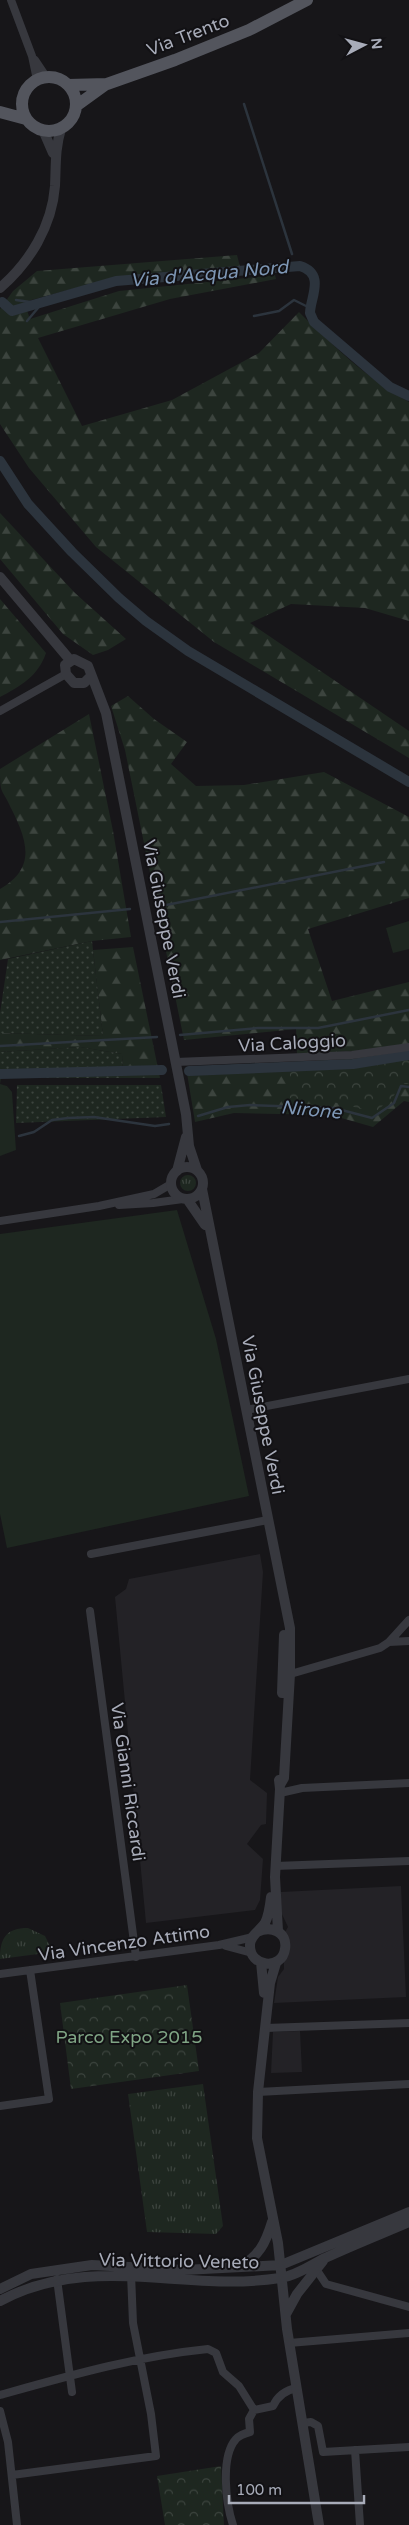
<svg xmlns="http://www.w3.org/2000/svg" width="409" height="2525" font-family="'Varela Round',sans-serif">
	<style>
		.built { fill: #232226 }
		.grass { fill: url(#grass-tufts) }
		.forest { fill: url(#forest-firs) }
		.park { fill: url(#park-crowns) }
		.garden { fill: url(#garden-dots) }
		.pitch { fill: #1e2720 }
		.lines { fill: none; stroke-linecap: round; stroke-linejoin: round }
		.stream { stroke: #2c343d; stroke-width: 2.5 }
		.canal { stroke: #2c343d; stroke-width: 10 }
		.minor { stroke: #37383e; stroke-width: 8 }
		.tertiary { stroke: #37383e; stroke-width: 10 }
		.primary { stroke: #53555d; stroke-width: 12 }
		.labels { text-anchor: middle; stroke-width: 4; stroke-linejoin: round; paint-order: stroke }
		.street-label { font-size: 18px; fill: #a8acb9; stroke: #121114 }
		.park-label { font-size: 18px; fill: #7fa484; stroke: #121114 }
		.water-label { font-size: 19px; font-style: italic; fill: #7e97b5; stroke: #121114 }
	</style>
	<defs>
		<pattern id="grass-tufts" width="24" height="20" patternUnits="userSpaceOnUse" patternTransform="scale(1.25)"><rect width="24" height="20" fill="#1e2720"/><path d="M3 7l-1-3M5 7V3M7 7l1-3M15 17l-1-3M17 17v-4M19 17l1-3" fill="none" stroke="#3c443e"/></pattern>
		<pattern id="forest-firs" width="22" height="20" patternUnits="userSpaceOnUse" patternTransform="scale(1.25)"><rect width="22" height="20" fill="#1e2720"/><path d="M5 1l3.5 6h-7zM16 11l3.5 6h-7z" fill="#3c443e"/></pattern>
		<pattern id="park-crowns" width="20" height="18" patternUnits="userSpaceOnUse" patternTransform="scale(1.25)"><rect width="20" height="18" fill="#1e2720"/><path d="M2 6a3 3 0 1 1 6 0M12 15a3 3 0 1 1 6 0" fill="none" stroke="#3c443e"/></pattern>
		<pattern id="garden-dots" width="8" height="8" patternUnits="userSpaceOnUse" patternTransform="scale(1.25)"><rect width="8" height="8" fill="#1e2720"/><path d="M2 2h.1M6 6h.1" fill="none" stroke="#3c443e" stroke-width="1.8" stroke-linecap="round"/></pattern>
	</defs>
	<rect width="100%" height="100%" fill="#171619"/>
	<path class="built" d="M 260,1554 L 263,1572 L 250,1780 L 267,1793 L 266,1824 L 261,1825 L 247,1844 L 263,1859 L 260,1900 L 255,1910 L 146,1923 L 115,1597 L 126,1589 L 129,1579 Z
		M 401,1886 L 406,1997 L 274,2003 L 278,1977 L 284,1969 L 284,1934 L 288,1927 L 281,1912 L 281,1892 Z
		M 300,2031 L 302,2072 L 271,2073 L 273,2032 Z"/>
	<path class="grass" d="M180 1183a8 8 0 1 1 16 0a8 8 0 1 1-16 0Z
		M 28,1928 L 45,1936 L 53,1952 L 0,1959 C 0,1938 6,1928 28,1928 Z
		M 203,2084 L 223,2226 L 216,2234 L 147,2232 L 128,2094 Z"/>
	<path class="forest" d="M 237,255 L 240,267 L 116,277 L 24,302 L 30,319 L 119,291 L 275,275 L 276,279 L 170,299 L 38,338 L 82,426 L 172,400 L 259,353 L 299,312 C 332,345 369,380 409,402 L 409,621 L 365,608 L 291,604 L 250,623 L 409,731 L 409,758 L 214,642 L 96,547 L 29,468 L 0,424 L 0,309 L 13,291 L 37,271 Z
		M 0,513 L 75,593 L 126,639 L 108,650 L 93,655 L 63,634 L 0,559 Z
		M 0,599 L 46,653 C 38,676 21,686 0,697 Z
		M 128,696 L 154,719 L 187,742 L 171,764 L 196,786 L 244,785 L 324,772 L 409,817 L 409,898 L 308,929 L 332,1001 L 409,982 L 409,1044 L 355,1051 L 297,1054 L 296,1029 L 184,1040 L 125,750 L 111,706 Z
		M 89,714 L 113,831 L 131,937 L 92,941 L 0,960 L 0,889 C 40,866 25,836 8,802 C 6,797 2,793 1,788 C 0,783 0,774 0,769 Z
		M 133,947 L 160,1078 L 123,1078 L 122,1054 L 80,1047 L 0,1052 L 0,1033 L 103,1036 L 93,950 Z
		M 409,1051 L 409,1102 L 404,1101 L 373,1127 L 331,1115 L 234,1113 L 195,1122 L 186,1067 L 353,1059 Z"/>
	<path class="park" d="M 409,1051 L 409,1084 L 403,1084 L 391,1099 L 375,1112 L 333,1102 L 290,1098 L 290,1063 L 353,1059 Z
		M 187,1985 L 199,2071 L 71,2089 L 60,2003 Z
		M 221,2466 L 224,2525 L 165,2525 L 157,2476 Z"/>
	<path class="garden" d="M 92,941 L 103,1036 L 0,1033 L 0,1013 L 8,959 Z
		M 80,1047 L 122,1054 L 123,1078 L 1,1078 L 0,1084 L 0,1052 Z
		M 17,1085 L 161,1085 L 166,1117 L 16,1123 Z"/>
	<path class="pitch" d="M 409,921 L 409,949 L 393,953 L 386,928 Z
		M 0,1084 L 7,1086 L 12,1092 L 16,1150 L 0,1156 Z
		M 177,1210 L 216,1339 L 249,1496 L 7,1548 L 0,1514 L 0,1234 Z"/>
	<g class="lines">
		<path class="stream" d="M 244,104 L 292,254
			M 294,264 L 294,266
			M 16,300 L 37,303
			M 254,316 L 279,311 L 294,300 L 310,308
			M 27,321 L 43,302
			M 156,907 L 384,862
			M 0,922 L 130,909
			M 180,1035 L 258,1028 L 318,1028 L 409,1010
			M 0,1046 L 157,1037
			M 198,1116 L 228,1107 L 250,1105 L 334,1108 L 372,1118 L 394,1103 L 401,1086 L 409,1087
			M 19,1136 L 34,1132 L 52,1120 L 68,1118 L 94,1117 L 155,1126 L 169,1124"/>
		<path class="canal" d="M 2,302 L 12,311 L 116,281 L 300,266 C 326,274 310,298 310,313 L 314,322 L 390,387 L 409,396
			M 0,461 L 28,504 L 72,552 L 119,598 L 146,621 L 188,651 L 409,782
			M 189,1071 L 353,1064 L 409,1055
			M 0,1074 L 162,1070"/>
		<path class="minor" d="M 11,0 L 32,56 L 37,80
			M 35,60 L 47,78
			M 0,711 L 66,674
			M 176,1062 L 352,1055 L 409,1047
			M 119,1205 L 153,1203 L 183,1199
			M 0,1221 L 99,1206 L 154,1194 L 171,1184
			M 246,1410 L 409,1379
			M 91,1554 L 268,1520
			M 90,1611 L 136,1957
			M 389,1642 L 409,1620
			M 287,1675 L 380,1648 L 389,1642 L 409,1641
			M 280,1793 L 302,1788 L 409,1783
			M 275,1866 L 409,1861
			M 226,1946 L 252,1953
			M 0,1974 L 219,1945 L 253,1937
			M 266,2028 L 409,2023
			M 258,2092 L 409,2084
			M 0,2106 L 49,2099 L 30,1970
			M 314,2266 L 326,2284 L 409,2307
			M 57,2279 L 72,2392
			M 289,2343 L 409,2333
			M 0,2395 C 68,2376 137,2356 208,2349 L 216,2353 L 223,2372 L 239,2386 L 254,2410 L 249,2419 L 250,2432 C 246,2433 239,2436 236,2439 C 220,2457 226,2504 233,2525
			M 254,2410 L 273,2406 C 278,2395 286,2390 297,2388
			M 0,2411 L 8,2442 L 17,2525
			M 303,2423 L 311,2422 L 318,2426 L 323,2452 L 409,2447
			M 355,2450 L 360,2525
			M 12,2475 L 156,2456 L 151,2414 L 133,2323 L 131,2274"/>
		<path class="tertiary" d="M 43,130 L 53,153
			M 0,288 C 30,262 52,226 55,186 C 56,165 55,148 61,129
			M 0,577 L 70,660
			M 91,676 L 84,683 L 74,683 L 66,674 L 65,665 L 74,659 L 88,666 L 106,713 L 186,1114 L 189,1146 L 197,1170
			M171 1183a16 16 0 1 1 32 0a16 16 0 1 1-32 0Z
			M 177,1171 L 186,1137
			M 202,1189 L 290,1628 L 290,1674 L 284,1778 L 280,1785
			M 187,1199 L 205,1225
			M 282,1693 L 284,1635
			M 278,1931 L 275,1877 L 280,1789 L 279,1780
			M 257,1932 C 271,1925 288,1932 285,1949 C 282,1971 249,1967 250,1945 C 250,1935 260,1931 265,1923 C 269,1915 270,1906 271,1897
			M 261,1962 L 264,1993
			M 276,1963 L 270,1983 L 258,2092 L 257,2138 L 278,2243 L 287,2329 L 319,2525
			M 239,2267 C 259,2257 266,2242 272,2222
			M 0,2289 L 31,2274 L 92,2265 L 184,2270 L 281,2265 L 409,2212
			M 0,2301 C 91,2252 184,2293 280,2278 C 296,2276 311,2265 325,2258 C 353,2245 381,2234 409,2222
			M 286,2314 L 297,2294 L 323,2261"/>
		<path class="primary" d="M22 104a27 27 0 1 1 54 0a27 27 0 1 1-54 0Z
			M 68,85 L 107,84 L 175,60 L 249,30 L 307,0
			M 76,106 L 105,85
			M 0,112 L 26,119"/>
	</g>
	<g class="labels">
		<g class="street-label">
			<text transform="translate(188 35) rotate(-21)" y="6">Via Trento</text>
			<text transform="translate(164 919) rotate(79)" y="6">Via Giuseppe Verdi</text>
			<text transform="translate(292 1043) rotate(-3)" y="6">Via Caloggio</text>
			<text transform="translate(263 1415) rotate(79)" y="6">Via Giuseppe Verdi</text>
			<text transform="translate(128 1782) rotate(82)" y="6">Via Gianni Riccardi</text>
			<text transform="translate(124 1943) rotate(-8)" y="6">Via Vincenzo Attimo</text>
			<text transform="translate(179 2261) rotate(1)" y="6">Via Vittorio Veneto</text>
		</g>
		<g class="park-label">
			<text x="129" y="2043">Parco Expo 2015</text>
		</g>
		<g class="water-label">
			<text transform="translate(209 273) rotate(-5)" y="7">Via d'Acqua Nord</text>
			<text transform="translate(311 1109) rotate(5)" y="7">Nirone</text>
		</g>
	</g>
	<g transform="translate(364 45) rotate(84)" stroke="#121114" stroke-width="4" paint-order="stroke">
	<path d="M0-4L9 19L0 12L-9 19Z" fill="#a8acb9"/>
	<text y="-8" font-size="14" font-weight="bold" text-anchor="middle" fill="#a8acb9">N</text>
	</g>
	<path d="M229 2495v8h135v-8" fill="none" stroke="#a8acb9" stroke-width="2.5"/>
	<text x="236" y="2495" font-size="15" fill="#a8acb9" stroke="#121114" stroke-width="4" paint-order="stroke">100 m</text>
</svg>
